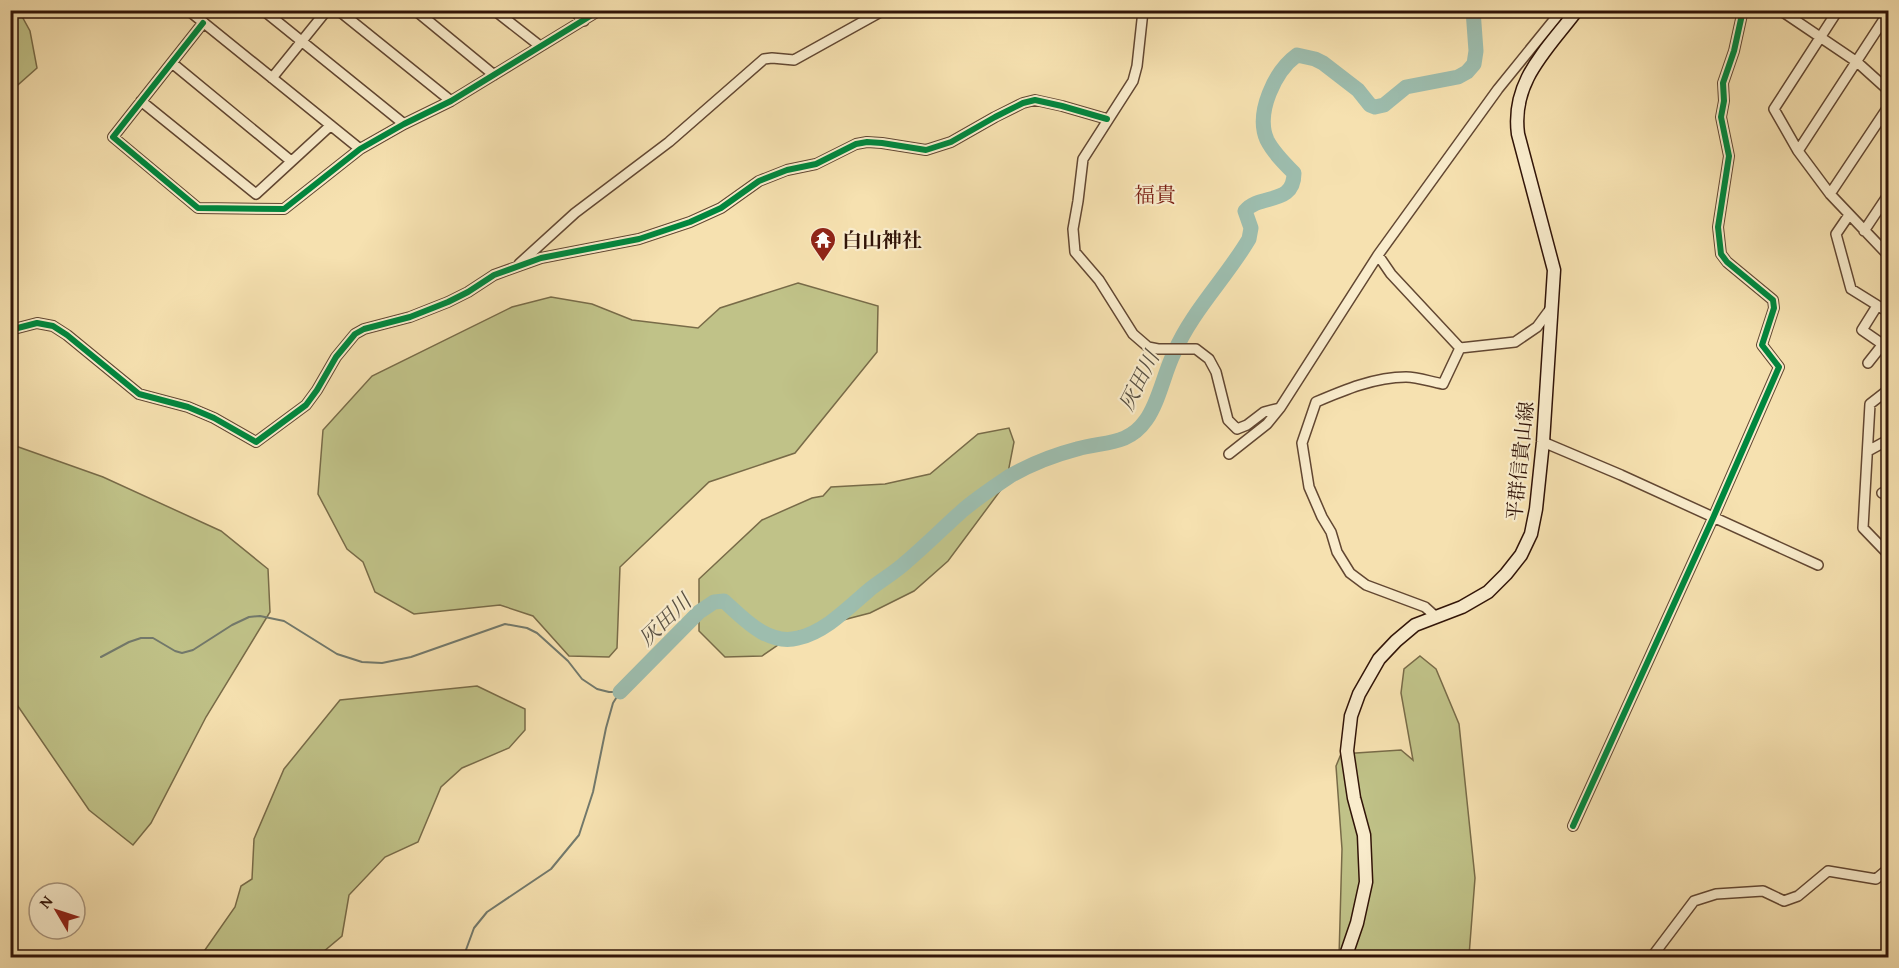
<svg xmlns="http://www.w3.org/2000/svg" width="1899" height="968" font-family="'Gentium Book Plus','Noto Serif JP',serif">
	<style>
		.green { fill: #c0c288; stroke: #786b48; stroke-width: 1.5 }
		.lines { fill: none; stroke-linecap: round; stroke-linejoin: round }
		.stream { stroke: #72796c; stroke-width: 2 }
		.river { stroke: #9dbdae; stroke-width: 15 }
		.minor-casing { stroke: #624732; stroke-width: 12 }
		.tertiary-casing { stroke: #624732; stroke-width: 14 }
		.secondary-casing { stroke: #311408; stroke-width: 15 }
		.minor { stroke: #f9eccc; stroke-width: 9 }
		.tertiary { stroke: #f9eccc; stroke-width: 10 }
		.secondary { stroke: #f9eccc; stroke-width: 12 }
		.cycleway-casing { stroke: #f9eccc; stroke-width: 10 }
		.cycleway { stroke: #00873e; stroke-width: 6 }
		.labels { text-anchor: middle; stroke-width: 4.5; stroke-linejoin: round; paint-order: stroke }
		.poi-label { font-size: 20px; font-weight: bold; fill: #311408; stroke: #f9eccc; text-anchor: start }
		.street-label { font-size: 20px; fill: #311408; stroke: #f9eccc }
		.neighbourhood-label { font-size: 21px; fill: #7a1f14; stroke: #f9eccc }
		.water-label { font-size: 21px; font-style: italic; fill: #574f42; stroke: #f9eccc }
	</style>
	<rect width="100%" height="100%" fill="#f6e1b0"/>
	<filter id="stains"><feTurbulence type="fractalNoise" baseFrequency=".00333" numOctaves="4"/><feColorMatrix values="0 0 0 0 .2 0 0 0 0 .09 0 0 0 0 .02 0 0 0 .5 -.17"/></filter>
	<radialGradient id="worn" r=".72"><stop offset=".6" stop-color="#630" stop-opacity="0"/><stop offset="1" stop-color="#630" stop-opacity=".3"/></radialGradient>
	<path class="green" d="M 11,10 L 19,11 L 30,31 L 37,68 L 11,91 Z
		M 798,283 L 878,306 L 877,352 L 795,453 L 709,482 L 620,567 L 617,648 L 609,657 L 569,656 L 533,616 L 500,605 L 414,614 L 375,592 L 363,562 L 347,549 L 318,494 L 323,430 L 372,376 L 512,307 L 551,297 L 592,304 L 632,320 L 698,328 L 720,308 Z
		M 1009,428 L 1014,442 L 1006,483 L 948,561 L 914,591 L 870,613 L 797,632 L 762,656 L 725,657 L 699,631 L 699,579 L 762,520 L 812,498 L 823,496 L 831,487 L 885,484 L 930,474 L 978,434 Z
		M 10,444 L 103,477 L 221,531 L 268,569 L 270,612 L 206,717 L 151,823 L 133,845 L 89,810 L 11,696 Z
		M 1420,656 L 1436,669 L 1459,724 L 1475,878 L 1469,956 L 1476,957 L 1339,957 L 1342,849 L 1336,766 L 1341,754 L 1401,750 L 1413,760 L 1401,693 L 1404,669 Z
		M 477,686 L 525,709 L 525,730 L 509,748 L 462,768 L 441,787 L 418,842 L 385,857 L 349,895 L 342,936 L 317,957 L 200,957 L 235,907 L 241,886 L 252,879 L 254,839 L 284,769 L 340,700 Z"/>
	<g class="lines">
		<path class="stream" d="M 101,657 L 129,642 L 141,638 L 153,638 L 175,651 L 182,653 L 193,650 L 232,625 L 249,617 L 260,616 L 284,621 L 337,654 L 362,662 L 382,663 L 411,657 L 505,624 L 527,628 L 537,633 L 568,661 L 582,679 L 597,689 L 609,692 L 620,692
			M 463,958 L 474,928 L 487,912 L 551,869 L 579,835 L 593,792 L 606,728 L 613,703 L 620,692"/>
		<path class="river" d="M 620,692 L 699,612 L 714,602 L 724,601 C 744,619 768,646 798,638 C 825,632 848,608 869,590 C 880,581 894,573 905,563 C 925,546 943,528 962,511 C 977,498 994,487 1010,476 C 1031,464 1054,455 1077,449 C 1104,441 1128,446 1146,420 C 1159,402 1164,373 1174,353 C 1192,311 1226,278 1249,239 L 1251,228 L 1245,211 C 1260,193 1294,206 1294,173 C 1284,163 1273,152 1267,140 C 1255,113 1275,71 1297,55 L 1315,59 L 1323,63 L 1358,90 L 1370,105 L 1375,107 L 1384,105 L 1406,87 L 1458,77 L 1467,72 L 1474,64 L 1476,51 L 1473,10"/>
		<defs>
			<path id="minor" d="M 188,10 L 360,149
				M 263,10 L 404,124
				M 338,10 L 451,101
				M 415,10 L 494,75
				M 494,10 L 540,46
				M 573,10 L 584,21
				M 1780,10 L 1857,62 L 1888,90
				M 1838,10 L 1774,109 L 1798,151 L 1830,194 L 1888,255
				M 1143,11 L 1137,66 L 1133,81 L 1083,159 L 1078,201 L 1073,229 L 1075,252 L 1099,280 L 1133,334 L 1148,347 L 1158,349 L 1196,349 L 1209,359 L 1216,372 L 1228,420 L 1237,429 L 1247,425 L 1264,412 L 1280,408
				M 203,23 L 113,137 L 198,208 L 284,209 L 360,149 L 404,124 L 451,101 L 600,10
				M 172,63 L 291,161
				M 272,78 L 327,10
				M 141,101 L 256,194 L 330,126
				M 1798,151 L 1888,13
				M 1830,194 L 1888,107
				M 1849,215 L 1836,234 L 1851,289 L 1888,312
				M 1864,231 L 1888,195
				M 1378,255 L 1391,274 L 1460,348
				M 519,264 L 575,213 L 669,142 L 764,59 L 772,58 L 794,60 L 884,10
				M 1877,306 L 1862,330 L 1888,348
				M 10,330 L 37,323 L 53,326 L 67,335 L 139,394 L 188,407 L 214,418 L 256,442 L 306,405 L 317,390 L 336,357 L 355,334 L 364,329 L 410,317 L 448,302 L 468,292 L 494,275 L 541,258 L 639,239 L 690,222 L 721,208 L 759,181 L 787,170 L 816,164 L 856,144 L 867,142 L 882,143 L 926,150 L 951,142 L 995,117 L 1023,103 L 1035,100 L 1062,106 L 1107,119
				M 1460,348 L 1515,342 L 1537,327 L 1551,308
				M 1868,363 L 1883,344
				M 1888,390 L 1870,404 L 1863,528 L 1888,554
				M 1543,442 L 1621,475 L 1818,565
				M 1868,451 L 1888,440
				M 1229,454 L 1267,424 L 1280,408 L 1378,255 L 1498,89 L 1562,10
				M 1882,493 L 1888,490
				M 1435,616 L 1425,607 L 1366,585 L 1350,573 L 1337,552 L 1331,532 L 1322,517 L 1309,487 L 1302,443 L 1316,402 C 1344,390 1375,377 1406,377 C 1418,377 1431,382 1443,384 L 1460,348
				M 1573,826 L 1713,518 L 1779,367 L 1762,345 L 1774,308 L 1773,300 L 1727,262 L 1721,254 L 1718,227 L 1729,156 L 1721,117 L 1724,101 L 1723,83 L 1734,51 L 1743,10
				M 1651,958 L 1694,901 L 1716,894 L 1763,891 L 1784,901 L 1798,896 L 1828,871 L 1876,879 L 1888,869"/>
			<path id="tertiary" d="M 1142,10 L 1146,10"/>
			<path id="secondary" d="M 1345,958 L 1357,923 L 1366,882 L 1364,835 L 1354,798 L 1347,751 L 1351,716 L 1359,694 L 1379,659 L 1396,641 L 1415,625 L 1462,607 L 1488,592 L 1506,574 L 1521,555 L 1531,534 L 1536,509 L 1543,442 L 1554,270 L 1518,134 C 1511,81 1547,50 1577,10"/>
		</defs>
		<use href="#minor" class="minor-casing"/>
		<use href="#tertiary" class="tertiary-casing"/>
		<use href="#secondary" class="secondary-casing"/>
		<use href="#minor" class="minor"/>
		<use href="#tertiary" class="tertiary"/>
		<use href="#secondary" class="secondary"/>
		<defs>
			<path id="cycleway" d="M 203,23 L 113,137 L 198,208 L 284,209 L 360,149 L 404,124 L 451,101 L 600,10
				M 10,330 L 37,323 L 53,326 L 67,335 L 139,394 L 188,407 L 214,418 L 256,442 L 306,405 L 317,390 L 336,357 L 355,334 L 364,329 L 410,317 L 448,302 L 468,292 L 494,275 L 541,258 L 639,239 L 690,222 L 721,208 L 759,181 L 787,170 L 816,164 L 856,144 L 867,142 L 882,143 L 926,150 L 951,142 L 995,117 L 1023,103 L 1035,100 L 1062,106 L 1107,119
				M 1573,826 L 1713,518 L 1779,367 L 1762,345 L 1774,308 L 1773,300 L 1727,262 L 1721,254 L 1718,227 L 1729,156 L 1721,117 L 1724,101 L 1723,83 L 1734,51 L 1743,10"/>
		</defs>
		<use href="#cycleway" class="cycleway-casing"/>
		<use href="#cycleway" class="cycleway"/>
	</g>
	<defs>
		<symbol id="temple-pin" viewBox="-11 -11 22 30"><path d="M0 17L-7.5 6A9.5 9.5 0 1 1 7.5 6Z" fill="#8f2418" stroke="#f9eccc"/><path d="M0-6L5-2H3V0L6.5 2.5H4V6H1.5V3h-3V6H-4V2.5H-6.5L-3 0V-2H-5Z" fill="#fff"/></symbol>
	</defs>
	<g fill-rule="evenodd">
		<use href="#temple-pin" x="808" y="225" width="30" height="40"/>
	</g>
	<g class="labels">
		<g class="poi-label">
			<text x="842" y="247">白山神社</text>
		</g>
		<g class="street-label">
			<text transform="translate(1520 461) rotate(-84)" y="7">平群信貴山線</text>
		</g>
		<g class="neighbourhood-label">
			<text x="1155" y="202">福貴</text>
		</g>
		<g class="water-label">
			<text transform="translate(1139 381) rotate(-63)" y="7">灰田川</text>
			<text transform="translate(665 620) rotate(-44)" y="7">灰田川</text>
		</g>
	</g>
	<rect width="1899" height="968" fill="none" stroke="#f6e1b0" stroke-width="36"/>
	<rect x="12" y="12" width="1875" height="944" fill="none" stroke="#311408" stroke-width="3"/>
	<rect x="18" y="18" width="1863" height="932" fill="none" stroke="#311408" stroke-width="1.5"/>
	<g transform="translate(57 911) rotate(309)"><circle r="28" fill="#f9eccc" stroke="#a9967e" stroke-width="1.5"/>
	<path d="M0-4.5L10 22L0 15L-10 22Z" fill="#8f2418"/>
	<text y="-9" font-size="16" font-weight="bold" text-anchor="middle" fill="#311408">N</text>
	</g>
	<rect width="100%" height="100%" filter="url(#stains)"/>
	<rect width="100%" height="100%" fill="url(#worn)"/>
</svg>
